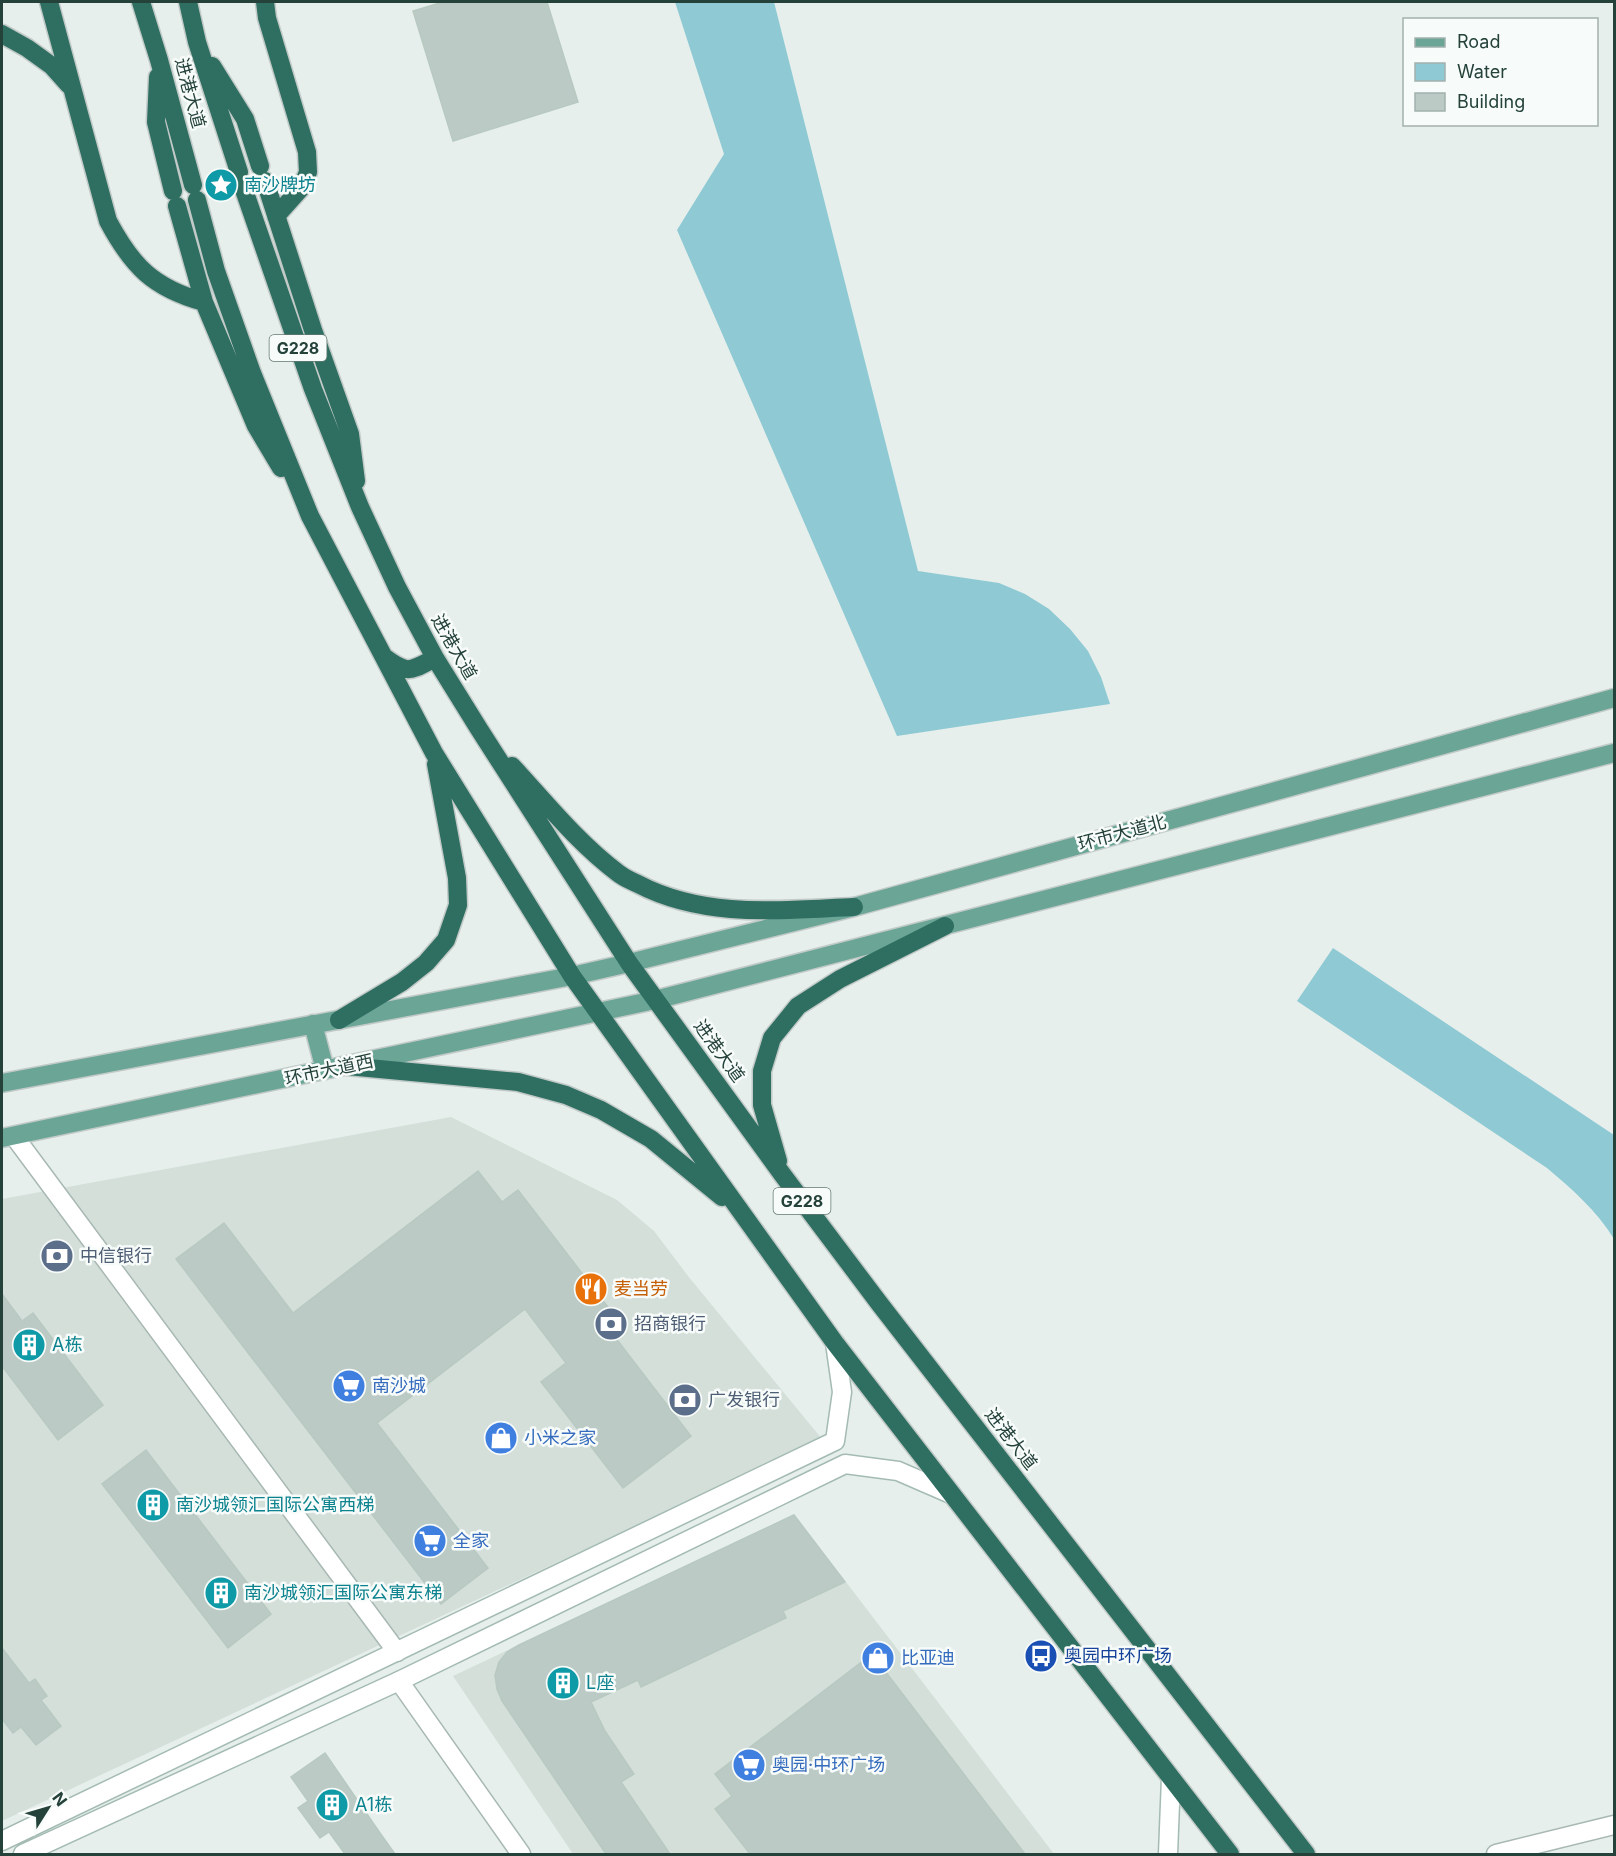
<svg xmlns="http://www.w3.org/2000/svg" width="1616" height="1856" font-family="Inter,'Noto Sans SC',sans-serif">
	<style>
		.built { fill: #d4dfda }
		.water { fill: #8ec9d4 }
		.building { fill: #bbcac4; stroke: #b8c9c2; stroke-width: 1.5 }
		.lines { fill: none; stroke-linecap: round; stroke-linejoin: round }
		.street-casing { stroke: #a8b8b2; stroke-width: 21 }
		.secondary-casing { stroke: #a4bbb3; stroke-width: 21 }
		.primary-casing { stroke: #c2cac8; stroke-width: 21 }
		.highway-casing { stroke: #c2cac8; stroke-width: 21 }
		.street { stroke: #fff; stroke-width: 18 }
		.secondary { stroke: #fff; stroke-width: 18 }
		.primary { stroke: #6aa596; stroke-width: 18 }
		.highway { stroke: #2f6f62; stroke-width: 18 }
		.labels { text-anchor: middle; stroke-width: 5; stroke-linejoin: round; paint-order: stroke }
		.shield { fill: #f7fbf9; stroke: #637a73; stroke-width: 1.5 }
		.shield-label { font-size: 16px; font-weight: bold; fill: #24423a }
		.street-label { font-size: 18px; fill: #24423a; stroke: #f7fbf9 }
		.culture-label { font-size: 18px; fill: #0d838f; stroke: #f7fbf9; text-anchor: start }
		.service-label { font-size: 18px; fill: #4e5e75; stroke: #f7fbf9; text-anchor: start }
		.food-label { font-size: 18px; fill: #c56008; stroke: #f7fbf9; text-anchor: start }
		.shop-label { font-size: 18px; fill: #366cbe; stroke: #f7fbf9; text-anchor: start }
		.transit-label { font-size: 18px; fill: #164399; stroke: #f7fbf9; text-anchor: start }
	</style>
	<rect width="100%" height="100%" fill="#e6efeb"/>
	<path class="built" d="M 451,1117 L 617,1200 L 654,1231 L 688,1276 L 822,1439 L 2,1821 L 2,1199 Z
		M 794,1514 L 1054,1854 L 573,1854 L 453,1676 Z"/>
	<path class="water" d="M 675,2 L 774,2 L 918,571 L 999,583 L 1025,594 L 1049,609 L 1070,629 L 1088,651 L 1101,677 L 1110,704 L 897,736 L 677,230 L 724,154 Z
		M 1333,948 L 1614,1135 L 1614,1239 C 1597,1211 1572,1189 1547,1168 L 1297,1001 Z"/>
	<path class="building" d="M 443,2 L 547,2 L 578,102 L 453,141 L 413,11 Z
		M 478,1171 L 502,1202 L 518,1190 L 608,1307 L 598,1315 L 691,1436 L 623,1488 L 541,1382 L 566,1363 L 525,1309 L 377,1423 L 488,1568 L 441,1604 L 176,1259 L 224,1223 L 293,1313 Z
		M 2,1294 L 22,1321 L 33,1313 L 103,1405 L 58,1440 L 2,1366 Z
		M 146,1450 L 271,1614 L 228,1648 L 102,1484 Z
		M 794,1515 L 845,1582 L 783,1611 L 786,1618 L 641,1687 L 638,1680 L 591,1702 L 605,1731 L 634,1774 L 621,1782 L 670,1854 L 606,1854 L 502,1701 L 497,1689 L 495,1675 L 499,1662 L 507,1652 L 519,1645 Z
		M 2,1648 L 29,1683 L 35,1679 L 47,1696 L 41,1700 L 61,1726 L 36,1745 L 21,1727 L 13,1733 L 2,1719 Z
		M 872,1654 L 1025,1854 L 750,1854 L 715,1809 L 732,1796 L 715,1774 Z
		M 325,1753 L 380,1833 L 395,1854 L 345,1854 L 329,1832 L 320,1838 L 298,1808 L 308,1801 L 291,1777 Z"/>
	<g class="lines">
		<defs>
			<path id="street" d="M 14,1136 L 397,1652
				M 399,1681 L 521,1854
				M 1496,1854 L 1614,1825"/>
			<path id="secondary" d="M 2,1841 L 835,1441 L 842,1392 L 835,1343
				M 23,1854 L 399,1681 L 845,1464 L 898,1471 L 951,1494
				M 1168,1854 L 1171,1778"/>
			<path id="primary" d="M 313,1024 L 325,1070
				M 2,1083 L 572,976 L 629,963 L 854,907 L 1614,698
				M 2,1138 L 655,1000 L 1614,753"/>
			<path id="highway" d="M 49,2 L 108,221 C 132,266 153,288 204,302
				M 141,2 L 159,60 L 193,185
				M 188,2 L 197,42 L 239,172
				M 265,2 L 267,18 L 307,152 L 308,172 L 302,187 L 276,216
				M 2,34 L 27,48 L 52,66 L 69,85
				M 212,66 L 245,119 L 260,166
				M 158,77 L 156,122 L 173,191
				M 265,181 L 313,330 L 350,434 L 356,481
				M 243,187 L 313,389 L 360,507 L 397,587 L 435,658 L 479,729 L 629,963 L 782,1174 L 879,1303 L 1306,1854
				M 197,200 L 216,271 L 252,373 L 310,516 L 434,753 L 572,976 L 835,1343 L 1230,1854
				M 177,206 L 204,302 L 256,426 L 281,468
				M 384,657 C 408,675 410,671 435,658
				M 512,766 C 546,803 578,843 618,873 C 624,878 632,881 638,884 C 705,919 781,910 854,907
				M 339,1020 L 402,982 L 426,963 L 446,940 L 458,905 L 457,878 L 436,764
				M 347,1066 L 518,1082 L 566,1095 L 601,1110 L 651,1139 L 722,1197
				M 778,1161 L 762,1105 L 762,1071 L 772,1038 L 798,1006 L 840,979 L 945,926"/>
		</defs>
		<use href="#street" class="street-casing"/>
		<use href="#secondary" class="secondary-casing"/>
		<use href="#primary" class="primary-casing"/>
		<use href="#highway" class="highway-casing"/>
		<use href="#street" class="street"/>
		<use href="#secondary" class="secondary"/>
		<use href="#primary" class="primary"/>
		<use href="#highway" class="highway"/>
	</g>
	<defs>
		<symbol id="sight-disc" viewBox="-11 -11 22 22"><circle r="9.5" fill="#0f9aa8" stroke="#f7fbf9"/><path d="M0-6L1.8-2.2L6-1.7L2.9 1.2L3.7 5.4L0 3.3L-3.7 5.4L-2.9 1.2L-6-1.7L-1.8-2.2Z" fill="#fff"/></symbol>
		<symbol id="bank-disc" viewBox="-11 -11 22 22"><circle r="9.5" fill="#5c6f8a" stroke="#f7fbf9"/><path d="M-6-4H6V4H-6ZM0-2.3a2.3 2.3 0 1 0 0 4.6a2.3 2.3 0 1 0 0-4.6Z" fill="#fff"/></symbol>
		<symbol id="restaurant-disc" viewBox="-11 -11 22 22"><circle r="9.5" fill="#e8710a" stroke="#f7fbf9"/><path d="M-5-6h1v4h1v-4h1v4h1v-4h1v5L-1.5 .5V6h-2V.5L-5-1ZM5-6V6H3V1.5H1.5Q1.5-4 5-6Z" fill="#fff"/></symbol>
		<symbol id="building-disc" viewBox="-11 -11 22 22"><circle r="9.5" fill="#0f9aa8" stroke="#f7fbf9"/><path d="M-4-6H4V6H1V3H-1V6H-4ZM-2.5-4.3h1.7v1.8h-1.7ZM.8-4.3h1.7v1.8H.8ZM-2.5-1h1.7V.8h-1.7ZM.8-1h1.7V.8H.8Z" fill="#fff"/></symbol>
		<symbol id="supermarket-disc" viewBox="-11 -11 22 22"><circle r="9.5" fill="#3f7fe0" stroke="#f7fbf9"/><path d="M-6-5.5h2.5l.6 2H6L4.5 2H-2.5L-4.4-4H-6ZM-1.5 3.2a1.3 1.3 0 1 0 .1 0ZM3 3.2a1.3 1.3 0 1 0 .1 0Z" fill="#fff"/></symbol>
		<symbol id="shop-disc" viewBox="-11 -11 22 22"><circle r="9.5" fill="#3f7fe0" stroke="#f7fbf9"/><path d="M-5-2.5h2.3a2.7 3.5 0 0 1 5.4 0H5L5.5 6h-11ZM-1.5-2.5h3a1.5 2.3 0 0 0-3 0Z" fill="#fff"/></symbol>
		<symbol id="bus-disc" viewBox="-11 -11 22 22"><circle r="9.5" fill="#1a4fb4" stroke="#f7fbf9"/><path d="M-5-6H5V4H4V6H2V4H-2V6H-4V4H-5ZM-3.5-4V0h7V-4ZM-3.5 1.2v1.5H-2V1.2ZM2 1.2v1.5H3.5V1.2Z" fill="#fff"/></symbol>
	</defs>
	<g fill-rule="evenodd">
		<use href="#sight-disc" x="202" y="166" width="38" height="38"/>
		<use href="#bank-disc" x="38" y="1237" width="38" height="38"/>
		<use href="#restaurant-disc" x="572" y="1270" width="38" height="38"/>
		<use href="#bank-disc" x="592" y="1305" width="38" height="38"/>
		<use href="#building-disc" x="10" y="1326" width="38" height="38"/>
		<use href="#supermarket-disc" x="330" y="1367" width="38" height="38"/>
		<use href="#bank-disc" x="666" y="1381" width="38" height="38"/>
		<use href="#shop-disc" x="482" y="1419" width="38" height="38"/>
		<use href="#building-disc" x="134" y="1486" width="38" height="38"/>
		<use href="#supermarket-disc" x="411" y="1522" width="38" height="38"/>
		<use href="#building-disc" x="202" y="1574" width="38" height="38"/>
		<use href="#bus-disc" x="1022" y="1637" width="38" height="38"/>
		<use href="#shop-disc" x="859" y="1639" width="38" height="38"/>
		<use href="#building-disc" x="544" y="1664" width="38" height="38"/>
		<use href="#supermarket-disc" x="730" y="1746" width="38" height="38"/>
		<use href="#building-disc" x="313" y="1786" width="38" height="38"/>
	</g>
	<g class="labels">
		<g class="shield">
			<rect x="269.5" y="335" width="57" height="26" rx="4.5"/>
			<rect x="773.5" y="1188" width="57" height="26" rx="4.5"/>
		</g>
		<g class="shield-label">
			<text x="298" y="354">G228</text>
			<text x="802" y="1207">G228</text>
		</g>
		<g class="street-label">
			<text transform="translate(190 93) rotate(75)" y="6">进港大道</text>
			<text transform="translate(454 647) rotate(60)" y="6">进港大道</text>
			<text transform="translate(1122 833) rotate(-15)" y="6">环市大道北</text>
			<text transform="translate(719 1051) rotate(54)" y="6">进港大道</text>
			<text transform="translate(329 1070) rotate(-12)" y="6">环市大道西</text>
			<text transform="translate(1011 1439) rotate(52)" y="6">进港大道</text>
		</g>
		<g class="culture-label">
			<text x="244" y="191">南沙牌坊</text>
			<text x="52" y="1351">A栋</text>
			<text x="176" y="1511">南沙城领汇国际公寓西梯</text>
			<text x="244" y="1599">南沙城领汇国际公寓东梯</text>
			<text x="586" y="1689">L座</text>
			<text x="355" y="1811">A1栋</text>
		</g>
		<g class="service-label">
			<text x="80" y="1262">中信银行</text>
			<text x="634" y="1330">招商银行</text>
			<text x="708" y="1406">广发银行</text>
		</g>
		<g class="food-label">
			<text x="614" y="1295">麦当劳</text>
		</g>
		<g class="shop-label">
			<text x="372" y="1392">南沙城</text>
			<text x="524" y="1444">小米之家</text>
			<text x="453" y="1547">全家</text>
			<text x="901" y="1664">比亚迪</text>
			<text x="772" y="1771">奥园·中环广场</text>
		</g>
		<g class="transit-label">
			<text x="1064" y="1662">奥园中环广场</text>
		</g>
	</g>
	<rect width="1616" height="1856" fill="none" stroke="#24423a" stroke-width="6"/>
	<rect x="1403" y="18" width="195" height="108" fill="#f7fbf9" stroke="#a3b1ad" stroke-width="1.5"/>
	<rect x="1415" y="38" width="30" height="9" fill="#6aa596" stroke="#a3b1ad" stroke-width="1.5"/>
	<text x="1457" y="48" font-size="18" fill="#24423a">Road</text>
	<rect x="1415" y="63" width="30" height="18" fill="#8ec9d4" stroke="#a3b1ad" stroke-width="1.5"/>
	<text x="1457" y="78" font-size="18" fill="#24423a">Water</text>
	<rect x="1415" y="93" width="30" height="18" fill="#bbcac4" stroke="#a3b1ad" stroke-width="1.5"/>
	<text x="1457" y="108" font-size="18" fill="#24423a">Building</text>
	<g transform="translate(48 1808) rotate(53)" stroke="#f7fbf9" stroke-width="4.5" paint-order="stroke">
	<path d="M0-4.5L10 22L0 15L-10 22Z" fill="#24423a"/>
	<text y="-9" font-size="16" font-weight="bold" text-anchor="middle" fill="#24423a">N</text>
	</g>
</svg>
